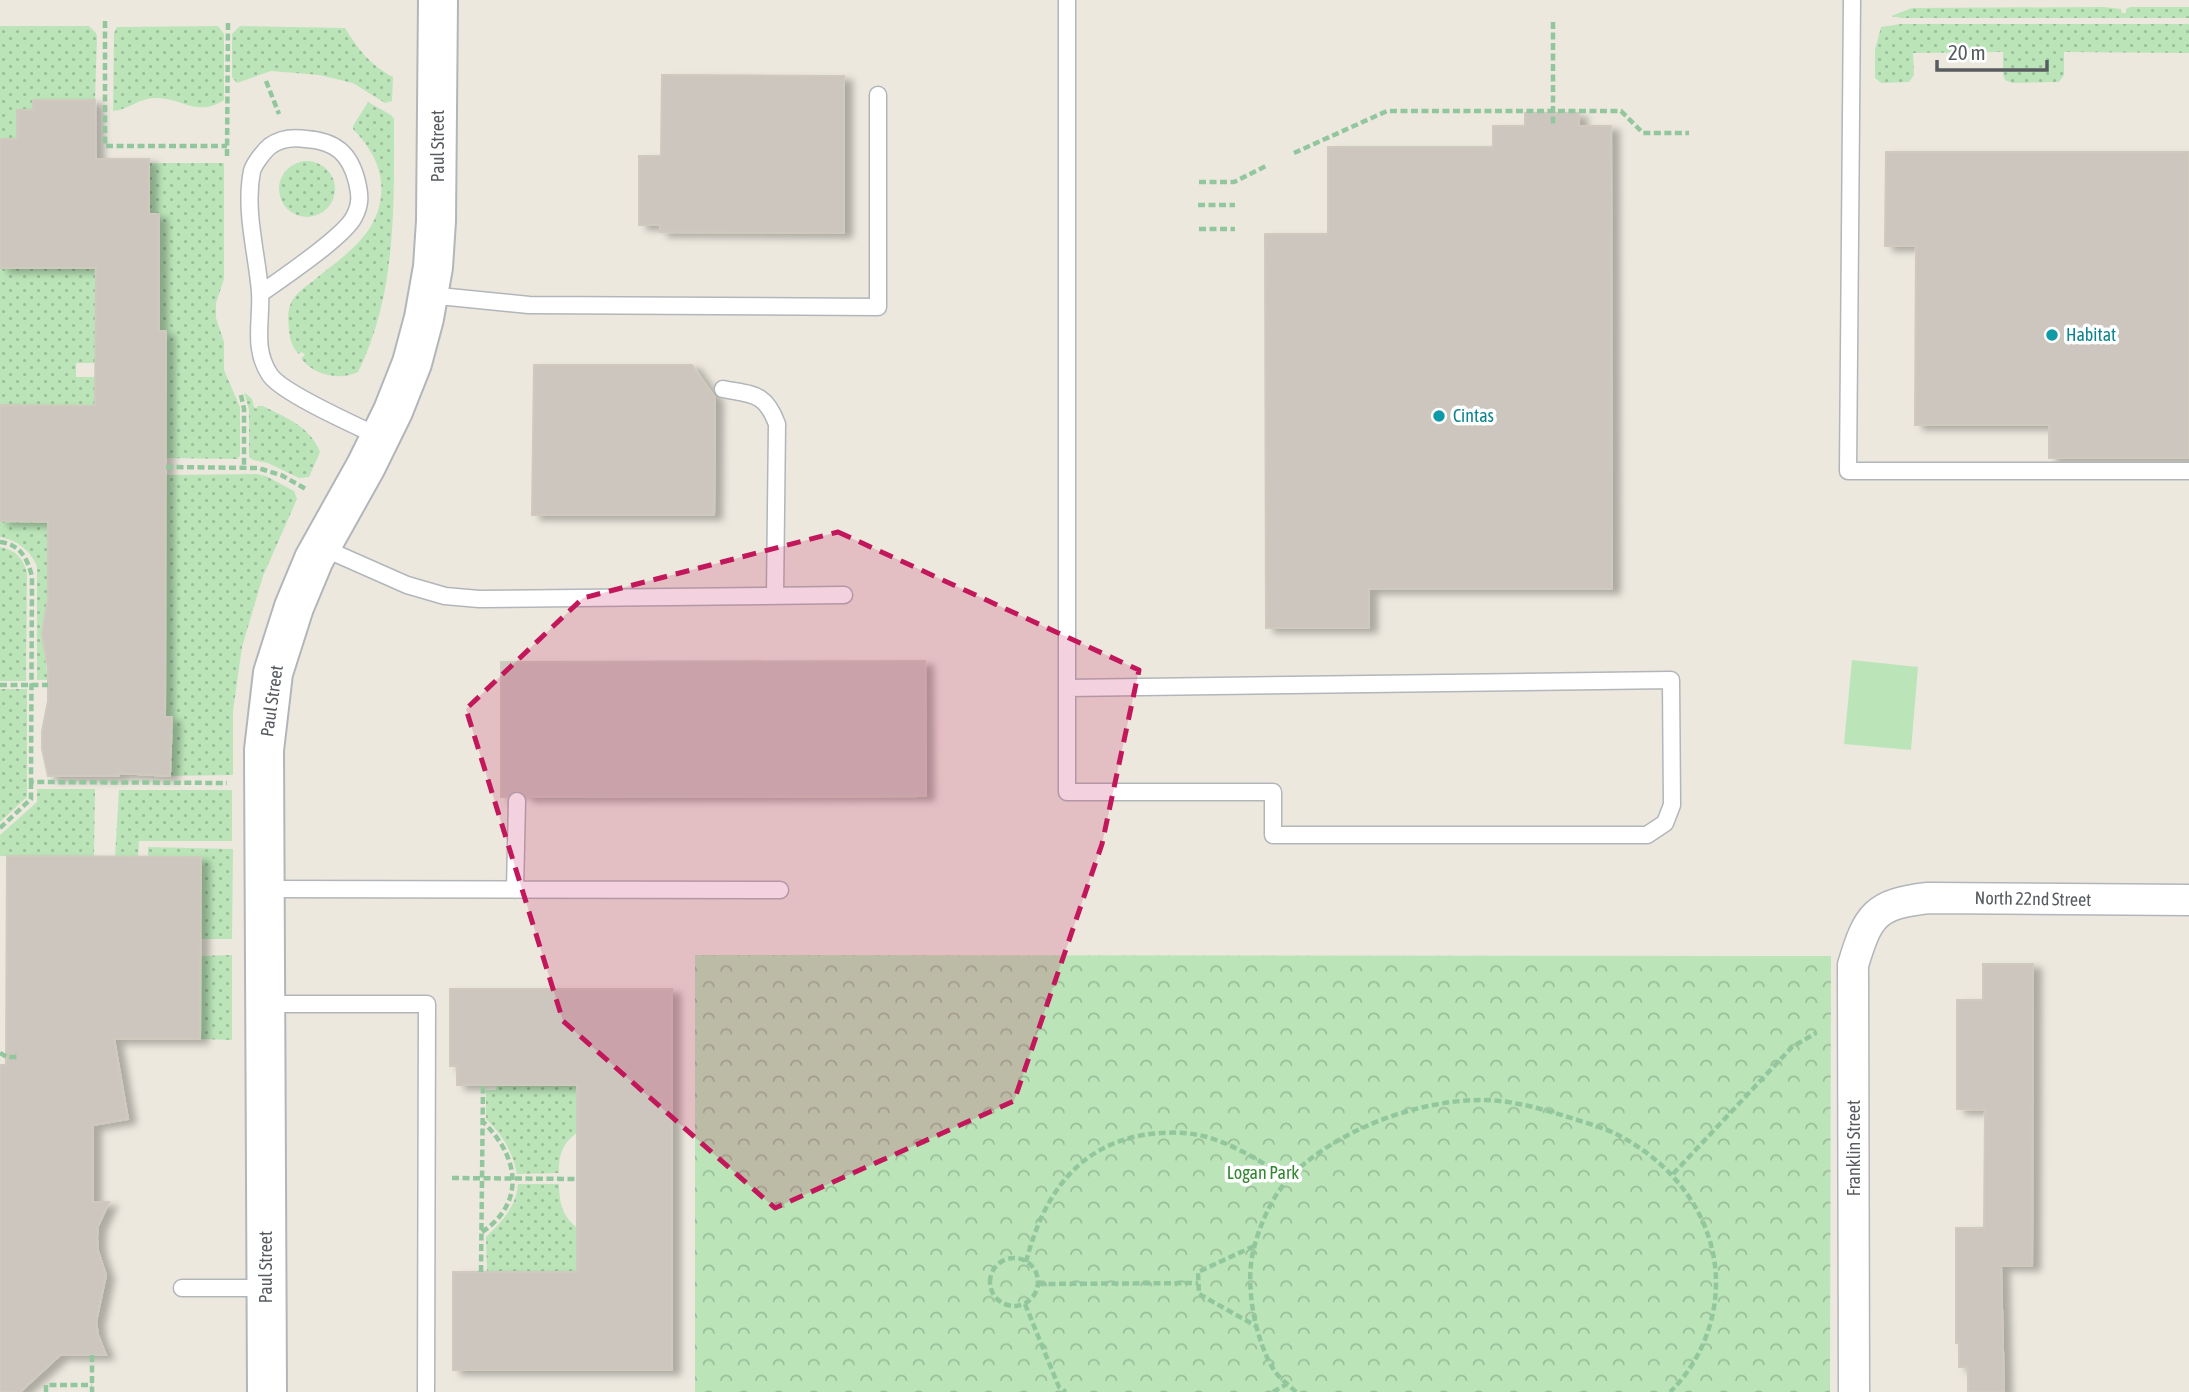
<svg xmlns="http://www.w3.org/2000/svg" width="2189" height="1392" font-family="'Asap Condensed',sans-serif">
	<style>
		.grass { fill: url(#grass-dots) }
		.park { fill: url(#park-crowns) }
		.garden { fill: #bbe5b9 }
		.building { fill: #ccc6bf; stroke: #d0c9bd; stroke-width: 2; filter: url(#shadow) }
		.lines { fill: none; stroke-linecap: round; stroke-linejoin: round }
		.service-casing { stroke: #b2b6ba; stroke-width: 19 }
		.minor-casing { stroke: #b2b6ba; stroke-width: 33 }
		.tertiary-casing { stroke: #b2b6ba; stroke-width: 42 }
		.path { stroke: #92c79e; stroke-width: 4.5; stroke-dasharray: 7 3.5; stroke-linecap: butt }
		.service { stroke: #fff; stroke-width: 16 }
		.minor { stroke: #fff; stroke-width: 30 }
		.tertiary { stroke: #fff; stroke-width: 38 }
		.marked { fill: #c2185b; fill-opacity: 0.2; stroke: #c2185b; stroke-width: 5; stroke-dasharray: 14 9; stroke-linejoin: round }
		.culture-dot { fill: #0f9aa8; stroke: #fff; stroke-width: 2.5 }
		.labels { text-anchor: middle; stroke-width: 7; stroke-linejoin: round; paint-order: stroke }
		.street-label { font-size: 18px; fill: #585c60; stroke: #fff }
		.culture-label { font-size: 18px; fill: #0d838f; stroke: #fff; text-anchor: start }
		.park-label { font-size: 18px; fill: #318631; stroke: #fff }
	</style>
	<defs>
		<pattern id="grass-dots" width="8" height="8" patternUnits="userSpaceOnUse" patternTransform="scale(1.75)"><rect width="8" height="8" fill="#bbe5b9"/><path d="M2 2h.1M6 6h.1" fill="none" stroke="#9bbd9a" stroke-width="1.8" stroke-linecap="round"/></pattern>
		<pattern id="park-crowns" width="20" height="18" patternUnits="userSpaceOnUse" patternTransform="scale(1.75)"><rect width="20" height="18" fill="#bbe5b9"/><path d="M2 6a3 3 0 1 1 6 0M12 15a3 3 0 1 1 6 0" fill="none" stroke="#9bbd9a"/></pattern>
		<filter id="shadow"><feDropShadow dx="8" dy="4.5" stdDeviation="3.5" flood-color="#0004"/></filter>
	</defs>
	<rect width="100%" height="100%" fill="#ece8de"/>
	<path class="grass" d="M 2104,7 L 2121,9 L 2122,13 L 2126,13 L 2126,9 L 2130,7 L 2189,7 L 2189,18 L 1901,18 L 1891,16 L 1912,8 Z
		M 1901,24 L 2189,24 L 2189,53 L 2064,52 L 2064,75 L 2059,82 L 2012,83 L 2005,80 L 2003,74 L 2003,52 L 1913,53 L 1914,75 L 1909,82 L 1881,83 L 1875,78 L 1875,50 L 1881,27 Z
		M 0,26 L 89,26 L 96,33 L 97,37 L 95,100 L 33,100 L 33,110 L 17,110 L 17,139 L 0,139 Z
		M 218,26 L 224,34 L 224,100 C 196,118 182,97 155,98 C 139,98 128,110 113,111 L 114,33 L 117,27 Z
		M 240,26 L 345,28 C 358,49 370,65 393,77 L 392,101 L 385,103 L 353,83 L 319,75 L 271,71 L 237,83 L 232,77 L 232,34 Z
		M 368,102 L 391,115 L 394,119 C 394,204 397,294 358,372 C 339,381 313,375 301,358 L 305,355 L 302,352 L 299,354 C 292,348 290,339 289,330 C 288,320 287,308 293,299 C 298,292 306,286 313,281 C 342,257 377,236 381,196 C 384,169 371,148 353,129 L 353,126 Z
		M279 189a28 28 0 1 1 56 0a28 28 0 1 1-56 0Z
		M 149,163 L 224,163 L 224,279 L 216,303 L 216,318 L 224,342 L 224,370 L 240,407 L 240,456 L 237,459 L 166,458 L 166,331 L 159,331 L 159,214 L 149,214 Z
		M 0,268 L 96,268 L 95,363 L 76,363 L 76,377 L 95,377 L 95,406 L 0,405 Z
		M 244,392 L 252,399 L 254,407 L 256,409 L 258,406 L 263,406 C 286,418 310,426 320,452 L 309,477 L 299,478 L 268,463 L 253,460 L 249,457 L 249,410 Z
		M 257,474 L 266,476 L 294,491 L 297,499 L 263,576 L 242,647 L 233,711 L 233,775 L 170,776 L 172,718 L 165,717 L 166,475 Z
		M 0,521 L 48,522 L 48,599 L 42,634 L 48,680 L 37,680 L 37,566 C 29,549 18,541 0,537 Z
		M 0,547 C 16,550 23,558 27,573 L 26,681 L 0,681 Z
		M 0,689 L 27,689 L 27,797 L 0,822 Z
		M 37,789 L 95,789 L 94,857 L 0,856 L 0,835 L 37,802 Z
		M 119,790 L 232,790 L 232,841 L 139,841 L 138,857 L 115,857 Z
		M 148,847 L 233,849 L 232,939 L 200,939 L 148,857 Z
		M 232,955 L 232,1040 L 200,1039 L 200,956 Z
		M 497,1085 L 599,1085 L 597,1121 C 573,1134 558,1142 559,1173 L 517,1174 C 512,1150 503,1136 486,1119 L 486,1090 L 496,1090 Z
		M 518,1184 L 559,1184 C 559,1206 564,1220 583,1232 L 595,1272 L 487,1272 L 486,1237 C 502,1222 516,1207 518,1184 Z"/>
	<path class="park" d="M 695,955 L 1831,956 L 1830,1392 L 695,1392 Z"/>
	<path class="garden" d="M 1852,660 L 1918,667 L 1911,750 L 1844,744 Z"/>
	<path class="building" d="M 662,75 L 844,76 L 844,233 L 660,232 L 660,225 L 639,225 L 639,156 L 661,156 Z
		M 33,100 L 95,100 L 96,159 L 149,159 L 149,214 L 159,214 L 159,331 L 166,331 L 165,717 L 172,717 L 170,776 L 119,773 L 119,776 L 48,776 L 42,749 L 42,731 L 48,701 L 48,669 L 42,634 L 48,599 L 48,522 L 0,521 L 0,405 L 95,406 L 96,268 L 0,268 L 0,139 L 17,139 L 17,110 L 33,110 Z
		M 1525,113 L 1579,113 L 1579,126 L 1611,126 L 1612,589 L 1369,589 L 1369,628 L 1266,628 L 1265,234 L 1328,234 L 1328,147 L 1493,147 L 1493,126 L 1525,126 Z
		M 1886,152 L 2189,152 L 2189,458 L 2049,458 L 2049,425 L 1915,425 L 1916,246 L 1885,246 Z
		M 534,365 L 692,365 L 715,398 L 714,515 L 532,515 Z
		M 925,661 L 926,796 L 526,797 L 523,792 L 517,791 L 508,797 L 501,797 L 501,662 Z
		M 7,856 L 201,857 L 200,1039 L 114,1039 L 128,1119 L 93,1125 L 93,1202 L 109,1202 L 98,1226 L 97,1239 L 98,1251 L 106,1275 L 96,1322 L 98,1335 L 106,1355 L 60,1355 L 20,1392 L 0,1392 L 0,1065 L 6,1065 Z
		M 1983,964 L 2033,964 L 2032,1266 L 2001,1266 L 2004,1392 L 1968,1392 L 1968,1367 L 1959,1367 L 1959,1343 L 1956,1343 L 1956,1228 L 1984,1228 L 1985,1110 L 1957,1109 L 1957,1000 L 1983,1000 Z
		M 450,989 L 672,989 L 672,1370 L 453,1370 L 453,1272 L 577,1272 L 577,1085 L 457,1085 L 457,1066 L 450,1066 Z"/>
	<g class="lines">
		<defs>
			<path id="service" d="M 1067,0 C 1067,264 1067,528 1067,792 L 1273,792 L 1273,835 L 1647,835 L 1665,823 L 1672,805 L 1671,680 L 1067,688
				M 1852,0 L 1848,471 L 2189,471
				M 260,294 C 281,279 344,237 354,217 C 361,204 360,195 357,182 C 350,153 335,141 306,139 C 293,137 281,138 270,146 C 264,151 254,164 252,171 C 244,211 257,253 260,292 C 262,321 252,348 270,375 C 282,393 357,426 380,437
				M 429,295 L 529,305 L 878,307 L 878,95
				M 723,389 C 753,395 765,392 777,424 L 775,596
				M 321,547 L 407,585 L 445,596 L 479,599 L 844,595
				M 265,889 L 780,890
				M 515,890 L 517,801
				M 266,1004 L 427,1004 L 426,1392
				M 182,1288 L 266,1288"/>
			<path id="minor" d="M 1854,1392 L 1853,965 C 1868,915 1875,904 1928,898 L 2189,900"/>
			<path id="tertiary" d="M 267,1392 L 264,750 L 273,673 L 294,607 L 314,559 L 366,466 L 393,411 L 412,363 L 424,318 L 433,267 L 436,221 L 438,0"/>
		</defs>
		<use href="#service" class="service-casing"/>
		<use href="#minor" class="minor-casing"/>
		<use href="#tertiary" class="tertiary-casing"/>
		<path class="path" d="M 105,21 L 105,146 L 227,146
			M 1553,22 L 1553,126
			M 266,81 L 279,114
			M 1294,153 L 1387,111 L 1621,111 L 1643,133 L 1689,133
			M 227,156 L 228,21
			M 1199,182 L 1234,182 L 1266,166
			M 1198,205 L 1235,205
			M 1199,229 L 1235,229
			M 241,395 L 244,409 L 244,468
			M 166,467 L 258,468 L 281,475 L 306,489
			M 0,542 C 20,544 28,559 32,577 L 31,782 L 227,783
			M 0,685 L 48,685
			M 0,828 L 31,799 L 31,782
			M 0,1053 L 7,1057 L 18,1057
			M 1673,1174 L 1792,1047 L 1816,1033
			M 452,1178 L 577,1179
			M 482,1232 C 527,1202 518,1155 483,1122
			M 1254,1246 L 1198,1272 L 1199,1294 L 1256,1326
			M990 1282a24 24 0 1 1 48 0a24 24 0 1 1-48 0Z
			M 1026,1262 C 1042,1199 1075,1147 1143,1135 C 1164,1132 1186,1131 1207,1137 C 1237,1146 1262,1162 1288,1179
			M 481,1272 L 483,1085
			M 1038,1284 L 1198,1283
			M 1025,1304 L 1054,1375 L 1059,1387 L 1066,1392
			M 92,1355 L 92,1392
			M 46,1392 L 46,1385 L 92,1385
			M 1273,1392 L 1287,1384
			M 1296,1392 C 1289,1385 1279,1378 1274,1370 C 1255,1340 1245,1286 1253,1252 C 1259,1226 1272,1196 1290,1177 C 1336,1130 1417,1100 1482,1100 C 1510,1100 1539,1108 1565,1116 C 1583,1122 1603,1127 1620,1136 C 1675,1165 1716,1219 1716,1283 C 1716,1323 1699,1364 1670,1392"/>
		<use href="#service" class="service"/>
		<use href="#minor" class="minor"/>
		<use href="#tertiary" class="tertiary"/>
	</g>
	<path class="marked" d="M 838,532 L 1139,670 L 1102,844 L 1014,1101 L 775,1208 L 563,1021 L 466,709 L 583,598 Z"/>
	<g class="culture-dot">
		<circle cx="2052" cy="335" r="7"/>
		<circle cx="1439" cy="416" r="7"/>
	</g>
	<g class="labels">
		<g class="street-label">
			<text transform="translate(438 146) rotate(-90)" y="6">Paul Street</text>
			<text transform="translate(272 701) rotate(-82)" y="6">Paul Street</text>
			<text transform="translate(2033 899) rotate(1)" y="6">North 22nd Street</text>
			<text transform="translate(1854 1148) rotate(-90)" y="6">Franklin Street</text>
			<text transform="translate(266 1267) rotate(-90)" y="6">Paul Street</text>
		</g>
		<g class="culture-label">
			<text x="2066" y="341">Habitat</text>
			<text x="1453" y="422">Cintas</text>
		</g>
		<g class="park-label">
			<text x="1263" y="1179">Logan Park</text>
		</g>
	</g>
	<path d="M1937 60v10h110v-10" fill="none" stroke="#585c60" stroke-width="3.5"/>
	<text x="1948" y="60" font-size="21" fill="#585c60" stroke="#ffffff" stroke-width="5" paint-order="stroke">20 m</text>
</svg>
